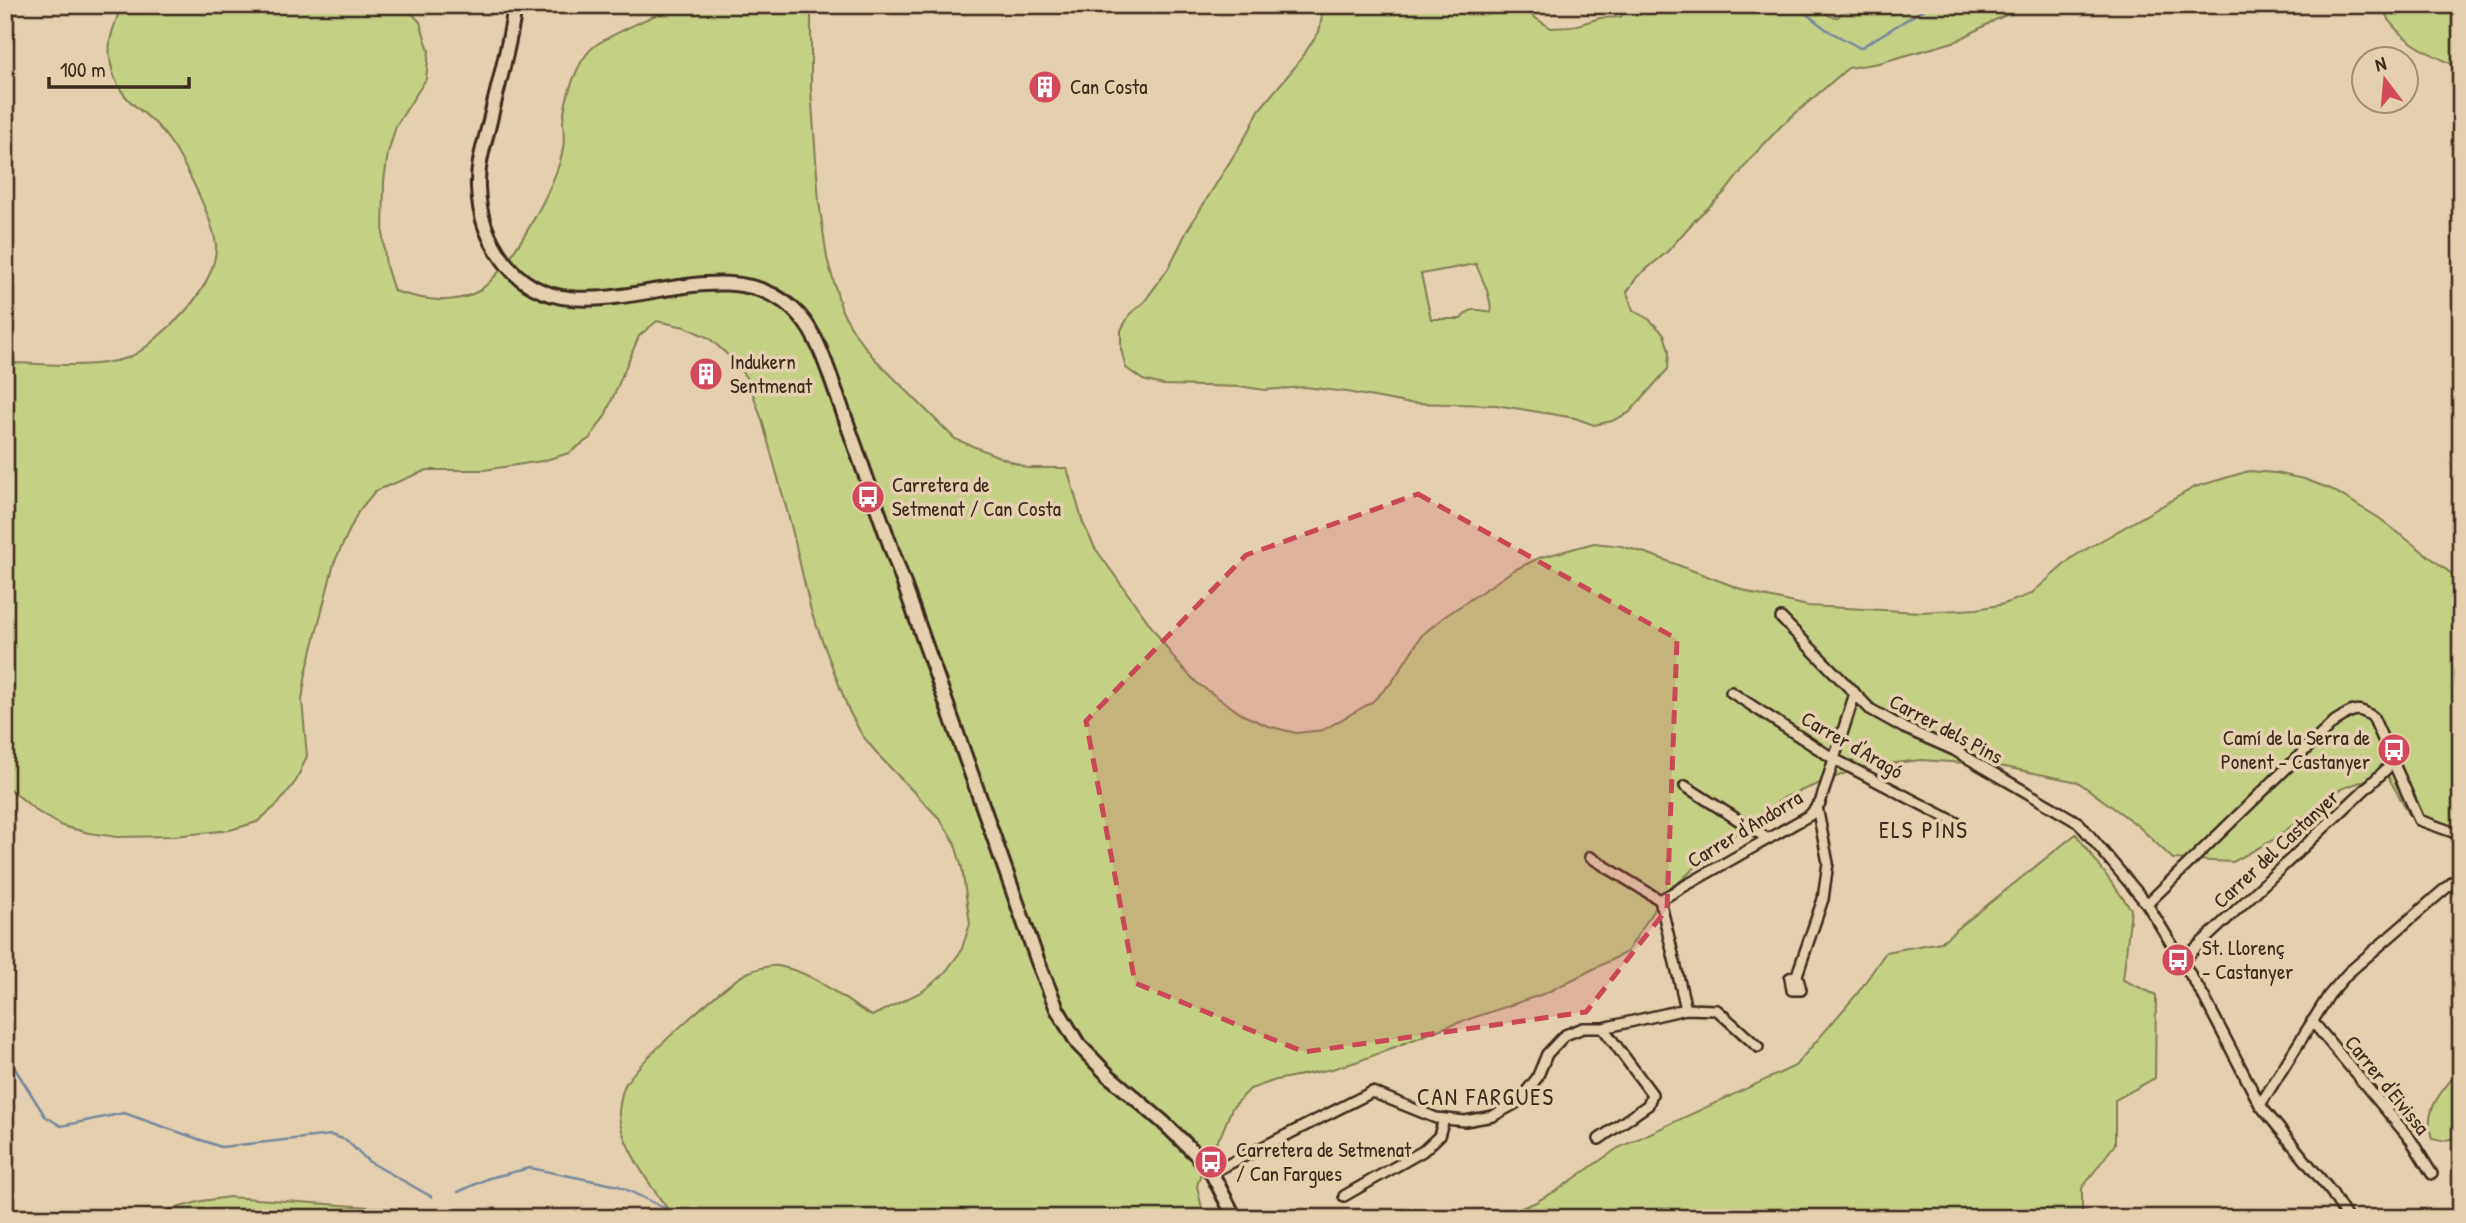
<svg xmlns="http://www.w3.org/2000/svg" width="2466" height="1223" font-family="'Patrick Hand',sans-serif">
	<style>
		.green { fill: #c4d084; stroke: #807d51; stroke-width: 2; fill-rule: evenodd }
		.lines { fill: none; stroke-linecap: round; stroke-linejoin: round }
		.stream { stroke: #74889e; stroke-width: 2.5 }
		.minor-casing { stroke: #3b2a1e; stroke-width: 14 }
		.secondary-casing { stroke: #3b2a1e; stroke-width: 18 }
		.minor { stroke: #e4cfae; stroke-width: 9 }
		.secondary { stroke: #e4cfae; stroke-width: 12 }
		.marked { fill: #ca4758; fill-opacity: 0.2; stroke: #ca4758; stroke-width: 5; stroke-dasharray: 14 9; stroke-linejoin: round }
		.labels { text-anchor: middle; stroke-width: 7; stroke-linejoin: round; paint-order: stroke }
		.poi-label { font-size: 21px; fill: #3b2a1e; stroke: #e4cfae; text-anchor: start }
		.street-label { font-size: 21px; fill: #3b2a1e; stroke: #e4cfae }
		.neighbourhood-label { font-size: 23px; letter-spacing: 2px; fill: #3b2a1e; stroke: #e4cfae }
	</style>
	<rect width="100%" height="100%" fill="#e4cfae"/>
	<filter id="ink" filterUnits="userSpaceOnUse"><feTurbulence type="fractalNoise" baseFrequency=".0143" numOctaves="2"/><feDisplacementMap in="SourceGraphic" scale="14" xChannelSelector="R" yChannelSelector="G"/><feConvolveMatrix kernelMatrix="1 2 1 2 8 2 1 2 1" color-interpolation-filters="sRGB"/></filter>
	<g filter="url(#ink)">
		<path class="green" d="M 122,5 L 404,5 L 420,22 L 429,51 L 426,79 L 396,126 L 388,153 L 384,181 L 383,238 L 386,266 L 394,291 C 420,299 451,306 477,292 C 507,275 559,182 563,148 C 565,139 563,130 563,121 C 565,99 577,58 596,45 C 607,37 672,6 683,5 C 697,4 712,5 726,5 C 755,5 783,5 811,5 L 811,89 L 819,202 L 827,258 L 842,311 L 856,335 L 873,357 L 955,439 L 1027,468 L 1067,468 L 1083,523 L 1095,548 L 1177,662 L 1197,683 L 1243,715 L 1268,726 L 1296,733 L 1323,730 L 1372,702 L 1392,682 L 1422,635 L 1444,617 L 1514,570 L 1539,558 L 1594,543 L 1621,546 L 1649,554 L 1754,594 L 1808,606 L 1921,612 L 1977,609 L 2004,604 L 2031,594 L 2073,557 L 2097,543 L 2195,487 L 2249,471 L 2276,473 L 2304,479 L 2331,489 L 2379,518 L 2461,581 L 2461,843 L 2409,814 L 2386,773 L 2341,789 L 2273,840 L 2233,862 L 2173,859 L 2137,825 L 2078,782 L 1995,765 L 1921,760 L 1861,767 L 1785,797 L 1716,848 L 1660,900 L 1627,952 L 1546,993 L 1443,1028 L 1359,1061 L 1332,1069 L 1276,1080 L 1250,1089 L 1232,1108 L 1221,1135 L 1205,1160 L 1197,1186 L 1204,1217 L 1208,1218 L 675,1218 C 656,1195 617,1140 619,1111 C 620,1103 622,1091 625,1085 C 637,1063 725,984 747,973 C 755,969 770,965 778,966 C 817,973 839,998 872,1016 L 923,991 L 944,974 L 961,951 L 970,924 L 962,868 L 954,841 L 939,818 L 880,757 L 862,735 L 849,711 L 811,611 L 792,529 L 762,420 L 748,380 L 730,357 L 709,338 L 685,327 L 657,321 L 639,336 L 605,416 L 590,438 L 569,453 L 542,461 L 484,470 L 427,470 L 375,491 L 358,512 L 334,563 L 306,673 L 302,700 L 307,756 L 296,781 L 278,804 L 257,822 L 230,830 L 174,836 L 117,837 L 89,833 L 62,826 L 38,812 L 5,785 L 5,363 C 44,363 89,370 127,358 C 142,353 157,337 169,327 C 190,309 213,280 216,251 C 218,228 187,169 175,149 C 169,140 162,130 155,123 C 141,110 124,100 116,81 C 104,51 110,34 122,5 Z
			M 1324,5 L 1523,5 L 1526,12 L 1551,28 L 1571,27 L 1600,18 L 1621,17 L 1627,5 L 1816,5 L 1830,16 L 1838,17 L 1850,5 L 2030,5 L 1995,20 L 1957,41 L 1879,63 L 1848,68 L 1782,125 L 1752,157 L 1726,191 L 1695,220 L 1667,252 L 1637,277 L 1627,292 L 1633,310 L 1650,320 L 1664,334 L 1669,351 L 1668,369 L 1629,413 L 1612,421 L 1594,425 L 1575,418 L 1496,405 L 1406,403 L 1347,392 L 1305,387 L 1265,390 L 1245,387 L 1163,385 L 1143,380 L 1126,368 L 1121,349 L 1121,330 L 1130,314 L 1144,302 L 1168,269 L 1187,231 L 1250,129 L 1259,110 L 1295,67 L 1319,32 ZM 1476,264 C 1482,280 1491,294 1491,312 C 1476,309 1470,307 1461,319 L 1431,319 L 1421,274 Z
			M 2382,5 L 2461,5 L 2461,68 C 2432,55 2391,38 2382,5 Z
			M 2076,834 L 2131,909 L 2123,980 L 2156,995 L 2155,1078 L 2115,1100 L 2115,1144 L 2082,1188 L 2082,1218 L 1496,1218 L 1534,1203 L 1559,1189 L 1618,1148 L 1795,1066 L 1857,994 L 1886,952 L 1941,942 Z
			M 2461,1068 L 2461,1145 L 2454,1138 L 2442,1141 L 2432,1139 C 2423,1108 2442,1091 2461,1068 Z
			M 229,1197 L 398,1209 L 426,1212 L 434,1218 L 140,1218 L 202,1201 Z"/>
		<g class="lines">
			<path class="stream" d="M 1795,5 L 1827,30 L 1860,48 L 1931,5
				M 2454,5 L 2461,15
				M 5,1053 L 45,1116 L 61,1126 L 124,1113 L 221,1147 L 331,1135 L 346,1140 L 368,1161 L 432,1197
				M 458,1192 L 489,1178 L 530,1168 L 619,1186 L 685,1218"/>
			<defs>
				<path id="minor" d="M 1781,618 L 1870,709 L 1904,728 L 1954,750 L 2079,823 L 2147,904 L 2204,997 L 2260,1105 L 2332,1193 L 2347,1218
					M 1731,692 L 1834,759 L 1959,824
					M 1685,786 L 1768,839
					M 1590,857 L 1660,900
					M 1660,900 L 1810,815 L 1820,803 L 1855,693
					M 1660,900 L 1686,1009
					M 2147,904 L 2335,721 C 2352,711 2355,705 2373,717 L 2419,820 L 2461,835
					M 2182,961 L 2394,762
					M 1797,975 L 1801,990 L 1792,990 L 1790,978 L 1797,975 L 1823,899 L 1828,863 L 1817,807
					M 2312,1021 L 2411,1140 L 2432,1174
					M 2260,1105 L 2329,995 L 2348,973 L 2461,875
					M 1599,1139 L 1648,1105 L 1652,1094 L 1603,1028
					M 1211,1173 L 1372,1092 L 1436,1118 L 1465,1121 L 1493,1116 L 1518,1102 L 1537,1078 L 1547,1054 L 1565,1035 L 1583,1028 L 1603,1028 L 1686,1009 L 1717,1010 L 1758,1047
					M 1344,1196 L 1423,1151 L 1439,1136 L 1444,1119"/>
				<path id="secondary" d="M 515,5 C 510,46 498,85 489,125 C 484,145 477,166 478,187 C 479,216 487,238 504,261 C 573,355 713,235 793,309 C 813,327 822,353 831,378 L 1038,962 L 1057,1009 L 1078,1044 L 1109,1076 L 1163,1122 L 1208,1166 L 1235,1218"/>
			</defs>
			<use href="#minor" class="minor-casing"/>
			<use href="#secondary" class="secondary-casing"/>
			<use href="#minor" class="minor"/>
			<use href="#secondary" class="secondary"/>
		</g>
	</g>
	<path class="marked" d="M 1418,494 L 1677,639 L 1667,909 L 1586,1012 L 1304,1052 L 1135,983 L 1086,721 L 1246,555 Z"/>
	<defs>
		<symbol id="building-disc" viewBox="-11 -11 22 22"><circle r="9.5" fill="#d1495b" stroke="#e4cfae"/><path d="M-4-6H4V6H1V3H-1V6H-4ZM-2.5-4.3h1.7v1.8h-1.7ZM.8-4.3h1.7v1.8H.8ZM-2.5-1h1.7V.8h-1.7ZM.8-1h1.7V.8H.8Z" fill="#fff"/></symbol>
		<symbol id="bus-disc" viewBox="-11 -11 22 22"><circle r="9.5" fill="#d1495b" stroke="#e4cfae"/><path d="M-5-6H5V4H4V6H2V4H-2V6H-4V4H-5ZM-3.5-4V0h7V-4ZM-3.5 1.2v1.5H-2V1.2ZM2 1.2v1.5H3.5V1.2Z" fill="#fff"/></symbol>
	</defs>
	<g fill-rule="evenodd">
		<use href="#building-disc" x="1026" y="68" width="38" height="38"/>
		<use href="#building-disc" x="687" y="355" width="38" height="38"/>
		<use href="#bus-disc" x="849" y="478" width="38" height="38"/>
		<use href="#bus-disc" x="2375" y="731" width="38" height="38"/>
		<use href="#bus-disc" x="2159" y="941" width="38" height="38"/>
		<use href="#bus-disc" x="1192" y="1143" width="38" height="38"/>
	</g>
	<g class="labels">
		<g class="poi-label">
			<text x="1070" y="94">Can Costa</text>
			<text x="730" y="369">Indukern<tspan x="730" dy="24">Sentmenat</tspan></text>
			<text x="892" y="492">Carretera de<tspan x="892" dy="24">Setmenat / Can Costa</tspan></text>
			<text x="2370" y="745" text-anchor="end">Camí de la Serra de<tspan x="2370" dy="24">Ponent - Castanyer</tspan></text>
			<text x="2202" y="955">St. Llorenç<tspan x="2202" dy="24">- Castanyer</tspan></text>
			<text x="1236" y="1157">Carretera de Setmenat<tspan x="1236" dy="24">/ Can Fargues</tspan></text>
		</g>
		<g class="street-label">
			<text transform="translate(1946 729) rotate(28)" y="7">Carrer dels Pins</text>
			<text transform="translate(1852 745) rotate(30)" y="7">Carrer d'Aragó</text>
			<text transform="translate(1745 829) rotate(-31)" y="7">Carrer d'Andorra</text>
			<text transform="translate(2276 849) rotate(-43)" y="7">Carrer del Castanyer</text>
			<text transform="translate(2387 1085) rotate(51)" y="7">Carrer d'Eivissa</text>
		</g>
		<g class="neighbourhood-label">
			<text x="1924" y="838">ELS PINS</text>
			<text x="1486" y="1105">CAN FARGUES</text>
		</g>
	</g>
	<rect width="2466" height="1223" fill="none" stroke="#e4cfae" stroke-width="28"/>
	<rect x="14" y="14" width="2438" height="1195" fill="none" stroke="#3b2a1e" stroke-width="2.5" filter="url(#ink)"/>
	<g transform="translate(2385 80) rotate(344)"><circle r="33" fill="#e4cfae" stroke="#a08d74" stroke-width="2"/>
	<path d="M0-5L12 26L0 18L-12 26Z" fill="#d1495b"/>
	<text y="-10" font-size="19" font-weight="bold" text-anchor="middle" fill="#3b2a1e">N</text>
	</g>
	<path d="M49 77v10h140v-10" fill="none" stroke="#3b2a1e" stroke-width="3.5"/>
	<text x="60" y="77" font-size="21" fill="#3b2a1e" stroke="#e4cfae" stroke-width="5" paint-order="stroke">100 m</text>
</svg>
